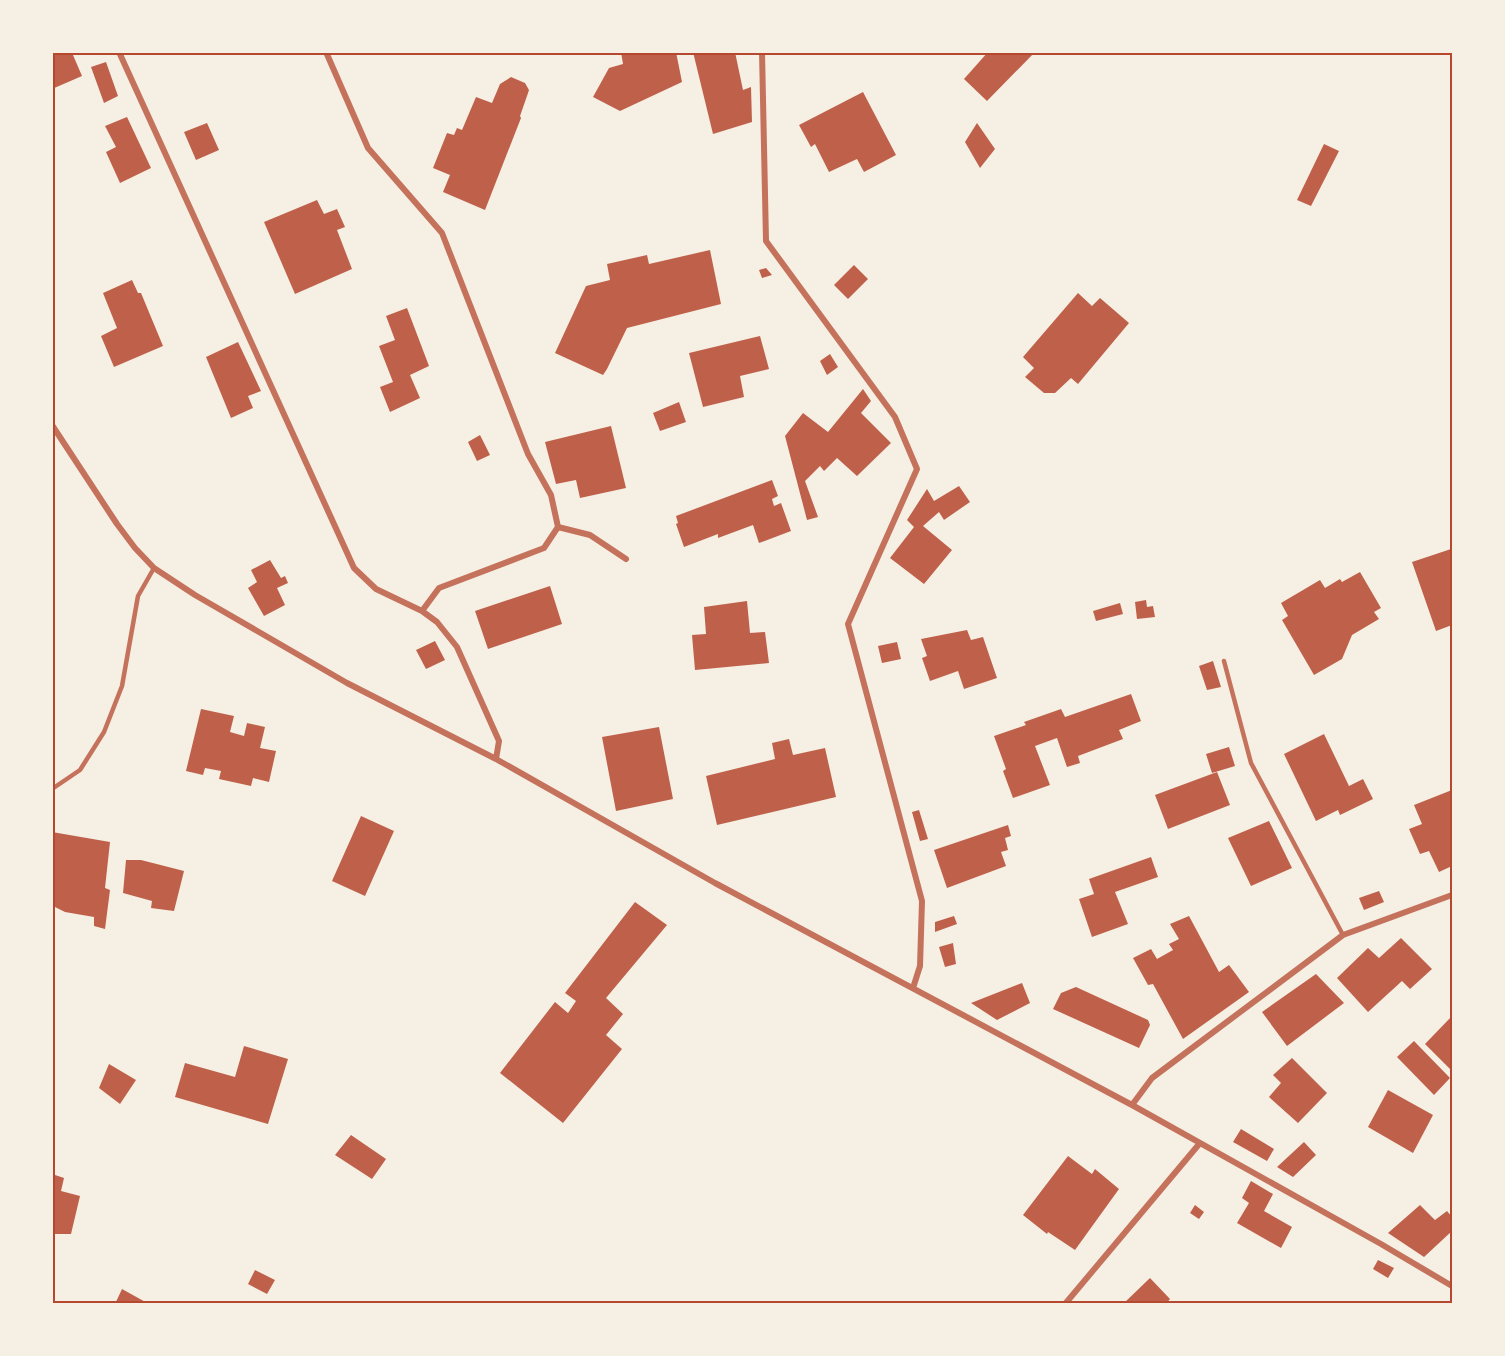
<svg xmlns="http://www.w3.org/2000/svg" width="1505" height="1356" font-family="Georgia,serif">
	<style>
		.building { fill: #bf614a }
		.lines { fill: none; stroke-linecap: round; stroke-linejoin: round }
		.service { stroke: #c5725c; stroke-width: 4.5 }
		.minor { stroke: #c5725c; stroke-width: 6 }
		.neatline { fill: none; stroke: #b5482f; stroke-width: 2 }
	</style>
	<rect width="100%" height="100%" fill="#f6efe4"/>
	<path class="building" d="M 52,52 L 79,52 L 73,55 L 82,76 L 52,89 Z
		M 621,52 L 676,52 L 682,82 L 620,111 L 593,97 L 609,68 L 623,64 Z
		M 693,52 L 735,52 L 743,90 L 751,87 L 752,122 L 713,134 Z
		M 988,52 L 1035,52 L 987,101 L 964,79 Z
		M 106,62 L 118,96 L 104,103 L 91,67 Z
		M 511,77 L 525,83 L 529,90 L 527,96 L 520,116 L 521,118 L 485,210 L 443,192 L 450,175 L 433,168 L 447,133 L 454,135 L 457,128 L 462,130 L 476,97 L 492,103 L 500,84 Z
		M 863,92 L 896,155 L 864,172 L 857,159 L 829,172 L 815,144 L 811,147 L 799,125 Z
		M 127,117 L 151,168 L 120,183 L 106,152 L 116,147 L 105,126 Z
		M 207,123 L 219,150 L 196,160 L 184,132 Z
		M 977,123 L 995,149 L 980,168 L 965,142 Z
		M 1324,144 L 1339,151 L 1311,206 L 1297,200 Z
		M 317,200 L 324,214 L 337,209 L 345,227 L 337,230 L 352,269 L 295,294 L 264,222 Z
		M 710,250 L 721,304 L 627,328 L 607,369 L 603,375 L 555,353 L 586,286 L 610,280 L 607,264 L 647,255 L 649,264 Z
		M 854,265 L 868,279 L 848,299 L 834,285 Z
		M 766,268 L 772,275 L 762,278 L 759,270 Z
		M 132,280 L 138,293 L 141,293 L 163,346 L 114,367 L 101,336 L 117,328 L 103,293 Z
		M 1078,293 L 1092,306 L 1100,298 L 1129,323 L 1078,384 L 1071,378 L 1055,393 L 1044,393 L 1025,377 L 1034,368 L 1023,357 Z
		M 407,308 L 429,366 L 410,375 L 420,398 L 390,412 L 380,387 L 393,382 L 379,346 L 395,340 L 386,316 Z
		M 760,336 L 769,369 L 740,376 L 744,397 L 703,407 L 689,353 Z
		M 238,342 L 261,391 L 248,396 L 253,408 L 231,418 L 206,357 Z
		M 830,354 L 838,367 L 827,375 L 820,361 Z
		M 863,389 L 871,401 L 861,413 L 891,443 L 857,476 L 837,458 L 824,471 L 820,466 L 805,481 L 818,517 L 807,520 L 785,436 L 803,413 L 828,432 Z
		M 679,402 L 686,422 L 660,431 L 653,413 Z
		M 611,426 L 626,488 L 580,498 L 576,480 L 556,484 L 545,442 Z
		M 480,435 L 490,455 L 477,461 L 468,442 Z
		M 772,480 L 778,496 L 772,499 L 774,506 L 781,503 L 791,531 L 759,543 L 753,525 L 718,538 L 718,534 L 684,547 L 676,524 L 678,523 L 676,516 Z
		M 959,486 L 970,502 L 944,520 L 939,512 L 923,526 L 952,550 L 924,584 L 890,558 L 914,527 L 907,520 L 927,489 L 934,501 Z
		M 1451,549 L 1452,625 L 1436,631 L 1412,562 Z
		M 270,560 L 281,578 L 285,576 L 288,583 L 277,588 L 285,605 L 264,616 L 248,588 L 257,582 L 251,570 Z
		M 1360,572 L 1381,608 L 1374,612 L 1379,619 L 1352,635 L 1342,659 L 1314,675 L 1282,620 L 1288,616 L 1281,603 L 1320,580 L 1325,588 L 1340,579 L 1342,582 Z
		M 550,586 L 562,624 L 488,649 L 475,611 Z
		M 1146,600 L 1147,607 L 1153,606 L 1155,617 L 1137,619 L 1135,602 Z
		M 747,601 L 750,633 L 765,632 L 769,663 L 695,670 L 692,635 L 706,634 L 704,607 Z
		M 1120,603 L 1123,614 L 1096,621 L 1093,611 Z
		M 967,630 L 971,640 L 983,637 L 997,678 L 964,689 L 958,671 L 930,681 L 922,658 L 927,656 L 921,639 Z
		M 435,641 L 445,660 L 426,669 L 416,650 Z
		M 897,642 L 901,659 L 882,663 L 878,646 Z
		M 1213,661 L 1221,687 L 1207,690 L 1199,666 Z
		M 1131,694 L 1141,721 L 1119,730 L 1123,739 L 1078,756 L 1080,763 L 1067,767 L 1057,738 L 1035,746 L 1050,785 L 1013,798 L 1003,771 L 1006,769 L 994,736 L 1026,725 L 1024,722 L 1061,709 L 1065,717 Z
		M 201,709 L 234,716 L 230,732 L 244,736 L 247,723 L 265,727 L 260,748 L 276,751 L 269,782 L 253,778 L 251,786 L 219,779 L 221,771 L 205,768 L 203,775 L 186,771 Z
		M 659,727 L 673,799 L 616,811 L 602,737 Z
		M 1324,734 L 1349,786 L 1363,779 L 1373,799 L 1340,815 L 1338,810 L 1316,821 L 1284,754 Z
		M 789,739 L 793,755 L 825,748 L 836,797 L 717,825 L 706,776 L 775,759 L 772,743 Z
		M 1229,747 L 1235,766 L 1212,773 L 1206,754 Z
		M 1217,772 L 1230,805 L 1168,829 L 1155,795 Z
		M 1452,790 L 1452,866 L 1439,872 L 1429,851 L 1420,854 L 1409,829 L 1422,824 L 1414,805 Z
		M 919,810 L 928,839 L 920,841 L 912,812 Z
		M 361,816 L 394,831 L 365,896 L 332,881 Z
		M 1269,821 L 1292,868 L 1251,886 L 1228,838 Z
		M 1008,825 L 1011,836 L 1005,838 L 1008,850 L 1001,852 L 1006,866 L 947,888 L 934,850 Z
		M 52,832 L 110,842 L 105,888 L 110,890 L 105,929 L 94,926 L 94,917 L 65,912 L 55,907 L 52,903 Z
		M 1151,857 L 1158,877 L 1115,892 L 1128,924 L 1092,937 L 1079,899 L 1094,894 L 1089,879 Z
		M 126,860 L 141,860 L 184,871 L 174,911 L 151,908 L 152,901 L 123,893 Z
		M 1379,891 L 1384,902 L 1364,910 L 1359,898 Z
		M 635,902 L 667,925 L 606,998 L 623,1014 L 606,1035 L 622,1049 L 563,1123 L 500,1073 L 555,1002 L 568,1013 L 576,1001 L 565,993 Z
		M 954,916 L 957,924 L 935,932 L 935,922 Z
		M 1189,916 L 1219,972 L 1229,965 L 1249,992 L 1183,1039 L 1153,984 L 1148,985 L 1133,958 L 1151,949 L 1157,959 L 1173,950 L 1169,944 L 1179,939 L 1170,924 Z
		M 1401,938 L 1432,969 L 1410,989 L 1402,981 L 1368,1012 L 1337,978 L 1368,948 L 1379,958 Z
		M 953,943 L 956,964 L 945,967 L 939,947 Z
		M 1316,974 L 1344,1003 L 1287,1046 L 1262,1012 Z
		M 1022,983 L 1030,1003 L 997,1020 L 971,1003 Z
		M 1076,987 L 1148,1020 L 1150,1025 L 1139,1048 L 1053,1009 L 1061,993 Z
		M 1452,1016 L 1452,1071 L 1425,1044 Z
		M 1414,1041 L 1450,1078 L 1434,1095 L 1397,1057 Z
		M 244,1046 L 288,1059 L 268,1124 L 175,1097 L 185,1063 L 235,1077 Z
		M 1292,1058 L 1327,1093 L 1298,1123 L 1269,1097 L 1281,1083 L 1273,1075 Z
		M 109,1064 L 136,1080 L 120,1104 L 99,1088 Z
		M 1388,1090 L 1433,1115 L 1413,1153 L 1368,1127 Z
		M 1241,1129 L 1274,1149 L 1267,1161 L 1233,1142 Z
		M 351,1135 L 386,1159 L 372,1179 L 335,1155 Z
		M 1304,1142 L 1316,1155 L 1293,1177 L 1277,1167 Z
		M 1068,1156 L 1092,1174 L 1095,1169 L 1119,1189 L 1075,1250 L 1048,1232 L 1047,1234 L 1023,1215 Z
		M 52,1174 L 64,1178 L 61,1191 L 80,1196 L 71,1234 L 52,1234 Z
		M 1251,1181 L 1273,1194 L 1264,1211 L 1292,1227 L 1281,1248 L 1237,1223 L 1249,1203 L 1242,1198 Z
		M 1195,1205 L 1204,1212 L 1199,1219 L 1190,1213 Z
		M 1420,1205 L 1435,1220 L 1447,1211 L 1452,1217 L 1452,1231 L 1424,1257 L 1388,1233 Z
		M 1378,1260 L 1394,1268 L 1388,1278 L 1373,1269 Z
		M 255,1270 L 275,1280 L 267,1294 L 248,1284 Z
		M 1150,1278 L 1170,1299 L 1166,1304 L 1123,1304 Z
		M 122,1289 L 149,1304 L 115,1304 Z"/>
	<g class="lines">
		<path class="service" d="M 1224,661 L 1251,763 L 1343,935
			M 52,789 L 80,770 L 104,732 L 122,686 L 138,596 L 154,568"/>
		<path class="minor" d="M 119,52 L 354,568 L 376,589 L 422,611 L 437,622 L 457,647 L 499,741 L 496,759
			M 326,52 L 368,148 L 442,233 L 528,454 L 551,495 L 558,527 L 544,548 L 439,588 L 422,611
			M 762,52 L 766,241 L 895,417 L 917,469 L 848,624 L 922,901 L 920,966 L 913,988
			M 52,425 L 117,524 L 135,548 L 154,568 L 195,595 L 347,683 L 496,759 L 715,883 L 1132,1105 L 1381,1244 L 1452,1286
			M 558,527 L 590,535 L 626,559
			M 1132,1105 L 1152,1078 L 1343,935 L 1452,895
			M 1065,1304 L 1200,1143"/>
	</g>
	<rect width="1505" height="1356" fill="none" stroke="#f6efe4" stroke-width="108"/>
	<rect x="54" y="54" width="1397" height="1248" class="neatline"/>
</svg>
